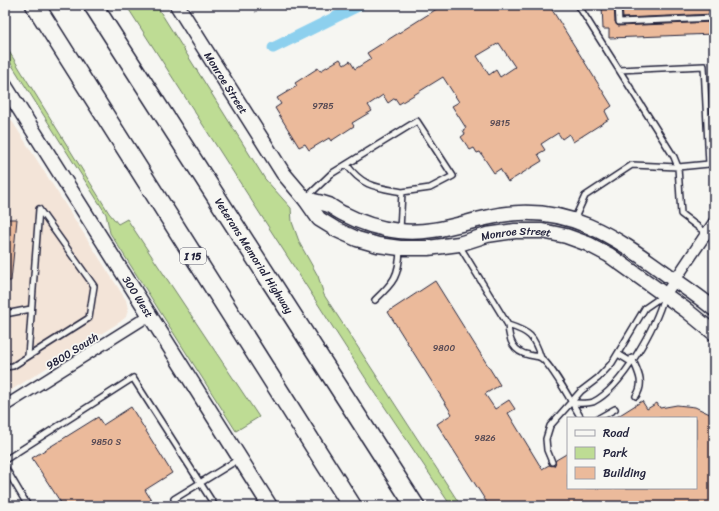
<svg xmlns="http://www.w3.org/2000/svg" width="719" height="511" font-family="Sriracha,sans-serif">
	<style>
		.built { fill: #f3e4d8 }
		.green { fill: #bedc94; stroke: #707f68 }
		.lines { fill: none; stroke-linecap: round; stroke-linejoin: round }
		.canal { stroke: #8dd0ee; stroke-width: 11 }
		.building { fill: #ebba9b; stroke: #22223b; fill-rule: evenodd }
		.lane-casing { stroke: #22223b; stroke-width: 8 }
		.street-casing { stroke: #22223b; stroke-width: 13 }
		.secondary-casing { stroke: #22223b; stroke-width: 17 }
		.highway-casing { stroke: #22223b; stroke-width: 21 }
		.path { stroke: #22223b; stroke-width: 2; stroke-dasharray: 1 3; stroke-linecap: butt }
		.lane { stroke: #f6f6f2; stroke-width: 5 }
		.street { stroke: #f6f6f2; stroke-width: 10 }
		.secondary { stroke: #f6f6f2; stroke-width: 14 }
		.highway { stroke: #f6f6f2; stroke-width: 18 }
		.labels { text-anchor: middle; stroke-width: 3.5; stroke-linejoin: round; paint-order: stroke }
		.number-label { font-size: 9px; fill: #544853 }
		.shield { fill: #f6f6f2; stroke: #626272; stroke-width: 1 }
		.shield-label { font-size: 10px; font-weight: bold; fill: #22223b }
		.street-label { font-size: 11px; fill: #22223b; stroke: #f6f6f2 }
	</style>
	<rect width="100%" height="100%" fill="#f6f6f2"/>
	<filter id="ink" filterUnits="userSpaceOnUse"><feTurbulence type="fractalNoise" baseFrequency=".025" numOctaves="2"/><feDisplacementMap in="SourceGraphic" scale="8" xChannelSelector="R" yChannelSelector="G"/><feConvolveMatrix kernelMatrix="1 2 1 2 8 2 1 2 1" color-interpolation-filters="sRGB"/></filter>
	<g filter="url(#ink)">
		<path class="built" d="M 5,110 L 126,300 L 128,309 L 126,317 L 120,322 L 5,394 Z"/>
		<path class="green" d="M 126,5 L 156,5 L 265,179 L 291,208 L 292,222 L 300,244 L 318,276 L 324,295 L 461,506 L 451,506 L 368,382 Z
			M 5,45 L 109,213 L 118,224 L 127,219 L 259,417 L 236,431 L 110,233 L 106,214 L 5,54 Z"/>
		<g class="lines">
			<path class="canal" d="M 273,48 L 360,5"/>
		</g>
		<path class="building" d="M 443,5 L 549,5 L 612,106 L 605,111 L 609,119 L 573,142 L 569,134 L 562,139 L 558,133 L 541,144 L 545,150 L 538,154 L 542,161 L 508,182 L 500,169 L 494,173 L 480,152 L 477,153 L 474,148 L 470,150 L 461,137 L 465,134 L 463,130 L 466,128 L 452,106 L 459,102 L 443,77 L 399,104 L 395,98 L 388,103 L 383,95 L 368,105 L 372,111 L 352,123 L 354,126 L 331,141 L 329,138 L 309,150 L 305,144 L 299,147 L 275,108 L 281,104 L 277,98 L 297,86 L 295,83 L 318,68 L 320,71 L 340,59 L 344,65 L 350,61 L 355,69 L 371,59 L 367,53 ZM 499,43 L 515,67 L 500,77 L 496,70 L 489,75 L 477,56 Z
			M 602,5 L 614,5 L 615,22 L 618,26 L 714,22 L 714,34 L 609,38 L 609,29 L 603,29 Z
			M 622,5 L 714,5 L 714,14 L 623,18 Z
			M 5,219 L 17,219 L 11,281 L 5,281 Z
			M 435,281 L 500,385 L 485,394 L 495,409 L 509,400 L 515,409 L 508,413 L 542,469 L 549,465 L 554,466 L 556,460 L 568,453 L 568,488 L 696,488 L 696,418 L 615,418 L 642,401 L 647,409 L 657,403 L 660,408 L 677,405 L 695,407 L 714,416 L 714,506 L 489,506 L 437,424 L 452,414 L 388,312 Z
			M 131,407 L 172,473 L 145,490 L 155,506 L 63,506 L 32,458 L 98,417 L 103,425 Z"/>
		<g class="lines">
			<defs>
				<path id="lane" d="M 578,5 L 674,157 L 678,167 L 681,214 L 706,233
					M 618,5 L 619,22 L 714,18
					M 347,165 C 363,187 376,187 402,192
					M 306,198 L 331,174 L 417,121 L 453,176 L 430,188 L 402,192 L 400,230
					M 574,220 L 585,196 L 632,165 L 678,167 L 709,164 L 704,66 L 619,70
					M 459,245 L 508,325 C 509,340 513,352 529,355 C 532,356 538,356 541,358 C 552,365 573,405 581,418
					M 375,300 C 394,282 399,276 400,250
					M 5,314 L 31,309
					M 508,325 C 530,332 534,336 541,358
					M 618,354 L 631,362
					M 632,358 C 638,372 645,383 636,396
					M 5,367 L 13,366 L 89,318 L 94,286 L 39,209 L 28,356
					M 571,403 C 578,403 587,404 593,402 C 622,388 656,326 664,296
					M 599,418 L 615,409
					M 5,460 L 133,378 L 215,506
					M 552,462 L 547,450 L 546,439 L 550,426 L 581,391 L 598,378 L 612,363 L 645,308 L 664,295
					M 5,467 L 28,506
					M 178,506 L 174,499 L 239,459"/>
				<path id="street" d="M 665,295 L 714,222
					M 5,406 L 150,315"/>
				<g id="secondary">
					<path id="s1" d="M 177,5 L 283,173 L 305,199 L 319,219 L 337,230 L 357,239 L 378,245 L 400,248 L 428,248 L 459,244 L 487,235 L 515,231 L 542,231 L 566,236 L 588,244 L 609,255 L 686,310 L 714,333"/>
					<path id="s2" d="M 5,86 L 270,506"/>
					<path d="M 305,199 C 313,201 321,202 329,205 C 334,208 339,212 344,214 C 361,223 380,229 399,231 C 435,235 465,221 500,215 C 567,204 614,236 665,273 C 681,285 699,296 714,309"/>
				</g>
				<g id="highway">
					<path d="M 35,5 L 352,506"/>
					<path id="s3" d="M 93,5 L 415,506"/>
				</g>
			</defs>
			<use href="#lane" class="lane-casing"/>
			<use href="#street" class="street-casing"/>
			<use href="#secondary" class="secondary-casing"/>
			<use href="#highway" class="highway-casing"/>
			<path class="path" d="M 251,5 L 256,12"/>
			<use href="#lane" class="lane"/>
			<use href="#street" class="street"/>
			<use href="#secondary" class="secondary"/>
			<use href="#highway" class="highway"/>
		</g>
	</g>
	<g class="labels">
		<g class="number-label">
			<text x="323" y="109">9785</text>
			<text x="500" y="126">9815</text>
			<text x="444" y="351">9800</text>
			<text x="485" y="441">9826</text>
			<text x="106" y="445">9850 S</text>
		</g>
		<rect class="shield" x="180" y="248" width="26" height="16" rx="3"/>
		<g class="shield-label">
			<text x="193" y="260">I 15</text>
		</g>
		<g class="street-label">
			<text dy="4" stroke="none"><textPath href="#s1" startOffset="92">Monroe Street</textPath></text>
			<text dy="4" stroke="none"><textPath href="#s1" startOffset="462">Monroe Street</textPath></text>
			<text dy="4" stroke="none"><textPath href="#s3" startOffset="298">Veterans Memorial Highway</textPath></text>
			<text dy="4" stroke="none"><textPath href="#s2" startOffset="249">300 West</textPath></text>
			<text transform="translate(72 351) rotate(-32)" y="4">9800 South</text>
		</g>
	</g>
	<rect width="719" height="511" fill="none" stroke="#f6f6f2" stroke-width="20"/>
	<rect x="10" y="10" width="699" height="491" fill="none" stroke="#22223b" stroke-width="1.5" filter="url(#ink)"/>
	<rect x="567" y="417" width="130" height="72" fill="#f6f6f2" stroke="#a1a1a9"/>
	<rect x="575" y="430" width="20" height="6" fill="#f6f6f2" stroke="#a1a1a9"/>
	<text x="603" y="437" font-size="12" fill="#22223b">Road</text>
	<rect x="575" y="447" width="20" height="12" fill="#bedc94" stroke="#a1a1a9"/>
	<text x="603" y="457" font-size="12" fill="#22223b">Park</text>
	<rect x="575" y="467" width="20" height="12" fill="#ebba9b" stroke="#a1a1a9"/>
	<text x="603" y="477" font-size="12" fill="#22223b">Building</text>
</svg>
